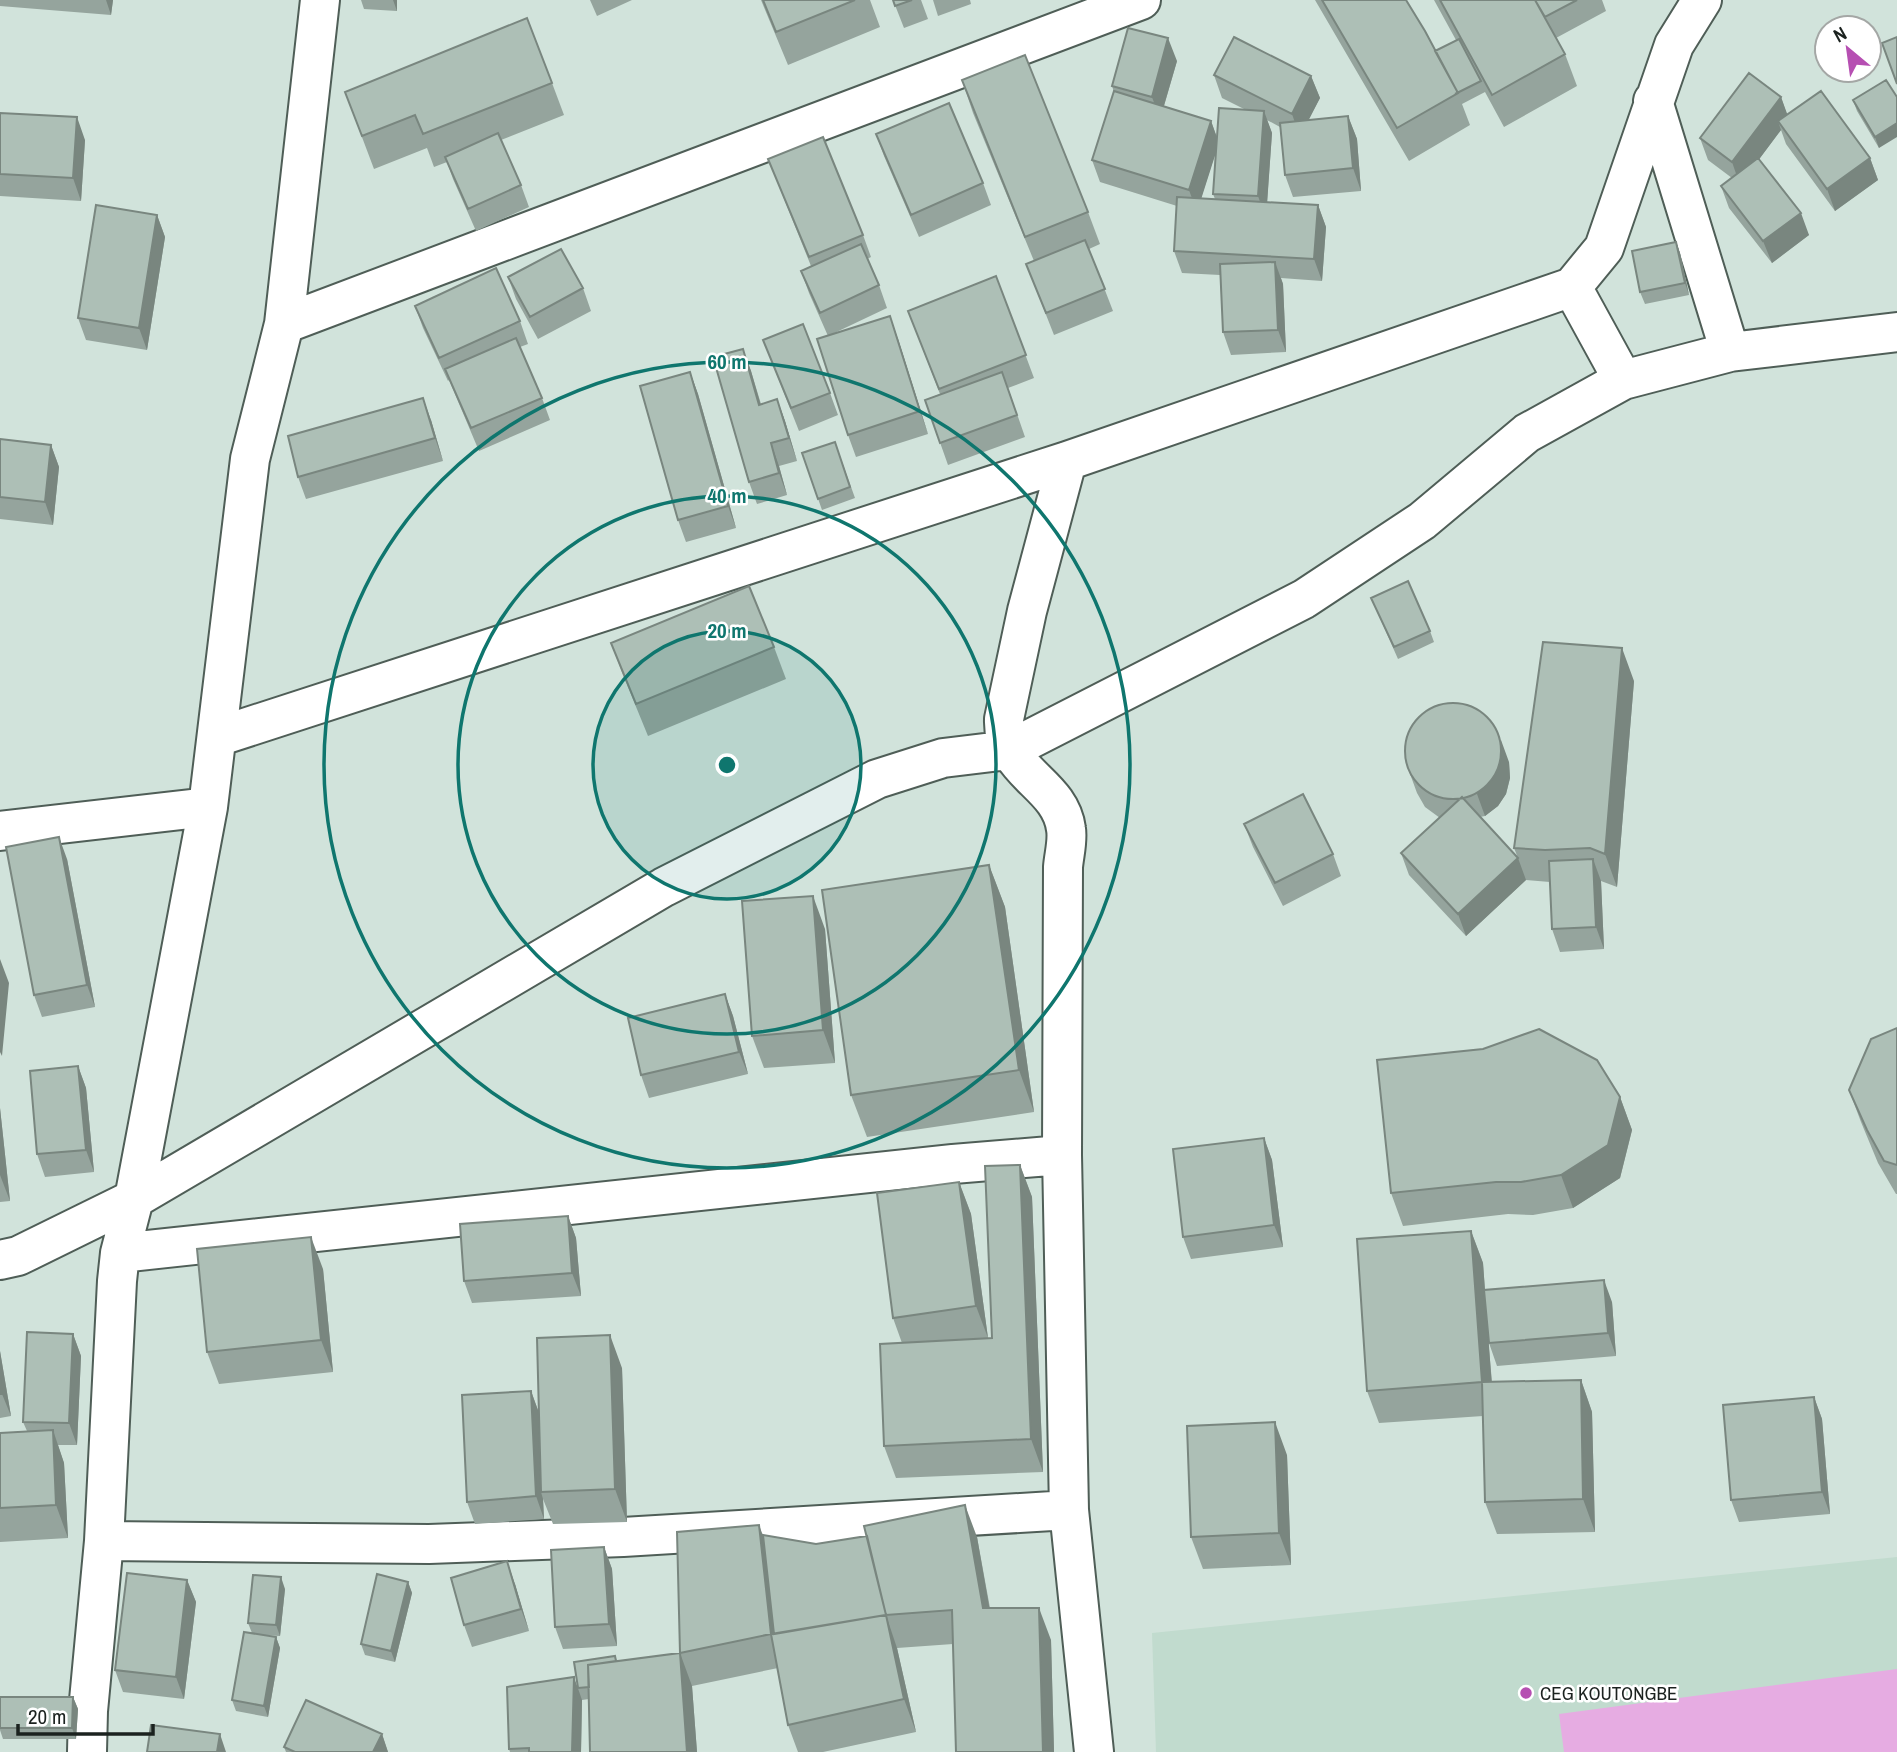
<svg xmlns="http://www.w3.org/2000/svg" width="1897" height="1752" font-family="'Archivo Narrow',sans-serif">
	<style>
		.built { fill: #c1dbce }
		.pitch { fill: #e6ace2 }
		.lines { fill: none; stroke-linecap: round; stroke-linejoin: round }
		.minor-casing { stroke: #4f5e57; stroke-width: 42 }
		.minor { stroke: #fff; stroke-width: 38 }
		.wall { fill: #95a49d; fill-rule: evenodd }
		.shaded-wall { fill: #79867f }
		.building { fill: #adbfb6; stroke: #79867f; stroke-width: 2 }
		.ring { fill: none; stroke: #0f766e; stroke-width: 3.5 }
		.poi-dot { fill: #b64fb2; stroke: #fff; stroke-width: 2.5 }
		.labels { text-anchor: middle; stroke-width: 5; stroke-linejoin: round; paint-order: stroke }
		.poi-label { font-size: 19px; fill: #1b221f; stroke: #fff; text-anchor: start }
		.centre { fill: #0f766e; stroke: #fff; stroke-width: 3.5 }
		.ring-label { font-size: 21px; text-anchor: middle; font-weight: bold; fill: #0f766e; stroke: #fff; stroke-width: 5; stroke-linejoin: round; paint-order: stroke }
	</style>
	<rect width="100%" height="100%" fill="#d1e3db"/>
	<path class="built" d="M 1897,1557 L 1897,1752 L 1156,1752 L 1152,1633 Z"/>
	<path class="pitch" d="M 1897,1669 L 1897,1752 L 1564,1752 L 1559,1714 Z"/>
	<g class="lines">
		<defs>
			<path id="minor" d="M 1653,101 L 1730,352
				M 1572,287 L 1623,380
				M 284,324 L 1141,0
				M 1067,461 L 1027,611 L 1004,719 C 1002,774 1060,782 1066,829 C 1068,841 1064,855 1063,867 L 1062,1155 L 1069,1510 L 1094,1752
				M 217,737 L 1067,461 L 1572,287 L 1604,248 L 1674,45 L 1702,0
				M 0,831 L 208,807
				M 120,1253 L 953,1164 L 1062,1155
				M 0,1260 L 18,1256 L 134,1199 L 664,887 L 877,779 L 943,758 L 1009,750 L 1304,599 L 1422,521 L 1527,433 L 1623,380 L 1730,352 L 1897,332
				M 104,1541 L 429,1544 L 623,1537 L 1069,1510
				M 87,1752 L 88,1711 L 104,1541 L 117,1281 L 120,1253 L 134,1199 L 208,807 L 250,459 L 284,324 L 320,0"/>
		</defs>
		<use href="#minor" class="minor-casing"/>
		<use href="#minor" class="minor"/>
	</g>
	<path class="wall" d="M 0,0 L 113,0 L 111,15 L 0,6 Z
		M 361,0 L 397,0 L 397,11 L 364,9 Z
		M 590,0 L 632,0 L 597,16 Z
		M 761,0 L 870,0 L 880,27 L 788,65 Z
		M 893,0 L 921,0 L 928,19 L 904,28 Z
		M 933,0 L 970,0 L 971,4 L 938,16 Z
		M 1315,0 L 1406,0 L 1435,51 L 1456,40 L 1434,0 L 1602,0 L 1606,11 L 1556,38 L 1565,54 L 1577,86 L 1504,127 L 1485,92 L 1462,104 L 1470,125 L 1409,161 Z
		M 1177,61 L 1164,106 L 1211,121 L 1217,138 L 1246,110 L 1222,98 L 1214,75 L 1311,76 L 1320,98 L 1308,120 L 1348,116 L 1357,139 L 1361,191 L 1293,197 L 1285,175 L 1280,127 L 1267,120 L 1272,133 L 1267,202 L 1318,205 L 1326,227 L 1322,281 L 1281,278 L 1283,284 L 1286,352 L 1231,355 L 1223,332 L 1220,275 L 1182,273 L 1174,251 L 1177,206 L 1100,182 L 1092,160 L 1114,92 L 1112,86 ZM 1216,151 L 1213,194 L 1215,199 L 1201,198 Z
		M 962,80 L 1088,212 L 1100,244 L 1089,249 L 1113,311 L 1054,335 L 1026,264 L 1034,261 L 973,113 Z
		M 1886,80 L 1879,148 L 1857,111 L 1853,100 Z
		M 552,83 L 564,115 L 501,140 L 521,185 L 529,207 L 476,231 L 453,179 L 447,162 L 434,167 L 427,148 L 374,169 L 345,92 Z
		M 1781,97 L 1787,115 L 1870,158 L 1878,180 L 1835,211 L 1786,144 L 1781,130 L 1759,159 L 1809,235 L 1772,263 L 1729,208 L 1721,186 L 1732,178 L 1708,160 L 1700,138 Z
		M 0,113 L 85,140 L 81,201 L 0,196 Z
		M 876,134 L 983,183 L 991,205 L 919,237 L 884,156 Z
		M 768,159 L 863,235 L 871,257 L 867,259 L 879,285 L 887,308 L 828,336 L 809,293 L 801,271 L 811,266 Z
		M 157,215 L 165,237 L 147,350 L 86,340 L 78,318 Z
		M 1676,242 L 1680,253 L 1689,295 L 1645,304 L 1640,292 Z
		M 996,276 L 1034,378 L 1008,388 L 1025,437 L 948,465 L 925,400 L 940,394 L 908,311 Z
		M 508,277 L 583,288 L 591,311 L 538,339 L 516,299 Z
		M 415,306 L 520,321 L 528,344 L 520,347 L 542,398 L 550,420 L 479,451 L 449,380 L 448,381 L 423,328 Z
		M 898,339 L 928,434 L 856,457 L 848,435 Z
		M 763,340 L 830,393 L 838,415 L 799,431 Z
		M 743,349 L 751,371 L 761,404 L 777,399 L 785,421 L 797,461 L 779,466 L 787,495 L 757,504 L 749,482 Z
		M 690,372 L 698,394 L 736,528 L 686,542 L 678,520 Z
		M 431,420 L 443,461 L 306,499 L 298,477 Z
		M 0,439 L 51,445 L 59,467 L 53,525 L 0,519 Z
		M 835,442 L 855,498 L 822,510 L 802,453 Z
		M 1371,598 L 1430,631 L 1434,642 L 1398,659 Z
		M 611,643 L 774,647 L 786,679 L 648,736 L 623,675 Z
		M 1634,681 L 1617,887 L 1601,881 L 1604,949 L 1560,952 L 1552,929 L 1550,882 L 1526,880 L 1466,936 L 1409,875 L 1401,853 L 1440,818 L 1425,807 L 1417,793 L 1409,771 L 1509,762 L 1510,778 L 1506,794 L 1498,806 L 1485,816 L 1480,817 L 1518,858 L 1514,848 Z
		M 1244,824 L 1333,854 L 1341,876 L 1283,906 L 1253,847 Z
		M 67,859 L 95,1007 L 42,1017 L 34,995 Z
		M 989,865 L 1005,907 L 1034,1112 L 867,1137 L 851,1095 Z
		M 825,929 L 835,1063 L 764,1068 L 752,1036 Z
		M 725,994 L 733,1016 L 748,1074 L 649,1098 L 641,1075 Z
		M 1897,1028 L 1897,1194 L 1896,1194 L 1878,1163 L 1861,1122 L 1849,1090 Z
		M 78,1066 L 86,1088 L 94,1172 L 45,1177 L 37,1154 Z
		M 1620,1097 L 1632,1130 L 1620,1178 L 1573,1208 L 1533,1215 L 1508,1214 L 1403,1226 L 1391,1193 Z
		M 0,1108 L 10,1201 L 0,1202 Z
		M 1264,1138 L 1272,1160 L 1283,1247 L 1191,1259 L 1183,1237 Z
		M 1020,1165 L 1032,1197 L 1043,1472 L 896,1478 L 884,1446 L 902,1343 L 893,1318 L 959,1182 L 971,1214 L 988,1338 L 992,1338 Z
		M 568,1216 L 576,1238 L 581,1296 L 472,1303 L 464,1281 Z
		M 1471,1231 L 1483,1263 L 1485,1290 L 1612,1302 L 1616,1356 L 1497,1366 L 1489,1343 L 1488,1338 L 1492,1382 L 1581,1380 L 1592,1412 L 1595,1532 L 1497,1534 L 1485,1502 L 1483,1416 L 1379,1423 L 1367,1391 Z
		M 323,1269 L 333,1372 L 219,1384 L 207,1352 Z
		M 73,1334 L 81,1356 L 77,1445 L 58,1445 L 64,1463 L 68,1538 L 0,1542 L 0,1433 L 27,1431 L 23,1422 Z
		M 0,1351 L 11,1416 L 0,1418 Z
		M 622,1368 L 627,1522 L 553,1524 L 543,1499 L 544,1519 L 475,1524 L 467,1502 L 531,1391 L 539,1413 Z
		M 1814,1397 L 1822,1419 L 1830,1514 L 1739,1522 L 1731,1500 Z
		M 1287,1455 L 1291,1565 L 1203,1569 L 1191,1537 Z
		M 763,1535 L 816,1544 L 977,1537 L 990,1608 L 1051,1640 L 1054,1752 L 956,1752 L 953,1644 L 897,1648 L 916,1732 L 823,1752 L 798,1752 L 788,1725 L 778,1668 L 692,1686 L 697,1752 L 590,1752 L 589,1699 L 582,1700 L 581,1752 L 510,1752 L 509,1749 L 615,1656 L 617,1661 L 680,1653 Z
		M 604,1547 L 612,1569 L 617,1646 L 563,1649 L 555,1627 Z
		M 187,1580 L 196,1602 L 184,1699 L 123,1692 L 115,1670 Z
		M 408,1582 L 412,1593 L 395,1662 L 365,1655 L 361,1644 Z
		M 515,1584 L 529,1631 L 472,1647 L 464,1625 Z
		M 285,1589 L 280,1636 L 260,1635 L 276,1637 L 280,1648 L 268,1717 L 236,1711 L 232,1700 L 252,1633 L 248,1623 Z
		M 0,1697 L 73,1697 L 78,1709 L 76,1739 L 3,1739 L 0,1730 Z
		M 382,1734 L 388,1752 L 286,1752 L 284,1747 Z"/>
	<path class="shaded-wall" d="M 106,0 L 113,0 L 111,15 Z
		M 393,0 L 397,0 L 397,11 Z
		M 1168,38 L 1177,61 L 1160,119 L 1152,97 Z
		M 1311,76 L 1320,98 L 1300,137 L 1292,114 Z
		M 1781,97 L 1789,119 L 1778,121 L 1781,130 L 1740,185 L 1732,162 Z
		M 1264,111 L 1272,133 L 1266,219 L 1258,196 Z
		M 1348,116 L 1357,139 L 1361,191 L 1353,168 Z
		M 77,117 L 85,140 L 81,201 L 73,178 Z
		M 1211,121 L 1219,143 L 1197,212 L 1189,190 Z
		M 1897,123 L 1897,137 L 1879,148 L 1875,137 Z
		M 1870,158 L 1878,180 L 1835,211 L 1827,189 Z
		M 1318,205 L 1326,227 L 1322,281 L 1314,259 Z
		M 1801,213 L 1809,235 L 1772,263 L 1763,241 Z
		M 157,215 L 165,237 L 147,350 L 139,328 Z
		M 1676,242 L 1680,253 L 1689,295 L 1685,283 Z
		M 1275,262 L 1283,284 L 1286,352 L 1278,330 Z
		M 890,316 L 898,339 L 928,434 L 920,411 Z
		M 743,349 L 751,371 L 767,427 L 759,405 Z
		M 690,372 L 698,394 L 736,528 L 728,506 Z
		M 423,398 L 431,420 L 443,461 L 435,438 Z
		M 777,399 L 785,421 L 797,461 L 789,438 Z
		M 771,443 L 779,466 L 787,495 L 779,473 Z
		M 51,445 L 59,467 L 53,525 L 45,502 Z
		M 1622,648 L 1634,681 L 1617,887 L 1605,854 Z
		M 1501,740 L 1509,762 L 1510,778 L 1506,794 L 1498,806 L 1485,816 L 1477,794 Z
		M 59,837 L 67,859 L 95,1007 L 87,985 Z
		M 1518,858 L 1526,880 L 1466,936 L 1458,914 Z
		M 1593,859 L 1601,881 L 1604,949 L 1596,927 Z
		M 989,865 L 1005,907 L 1034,1112 L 1019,1070 Z
		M 813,896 L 825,929 L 835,1063 L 823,1030 Z
		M 0,959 L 9,983 L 2,1056 L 0,1052 Z
		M 725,994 L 733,1016 L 748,1074 L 739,1052 Z
		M 78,1066 L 86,1088 L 94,1172 L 86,1150 Z
		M 1620,1097 L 1632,1130 L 1620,1178 L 1573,1208 L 1561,1175 Z
		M 0,1108 L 10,1201 L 0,1175 Z
		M 1264,1138 L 1272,1160 L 1283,1247 L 1274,1225 Z
		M 1020,1165 L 1032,1197 L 1043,1472 L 1031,1439 Z
		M 959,1182 L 971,1214 L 988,1338 L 976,1306 Z
		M 568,1216 L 576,1238 L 581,1296 L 572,1273 Z
		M 1471,1231 L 1483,1263 L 1494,1415 L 1482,1382 Z
		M 311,1237 L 323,1269 L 333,1372 L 321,1340 Z
		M 1604,1280 L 1612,1302 L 1616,1356 L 1608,1333 Z
		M 73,1334 L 81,1356 L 77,1445 L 69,1423 Z
		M 610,1335 L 622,1368 L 627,1522 L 615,1489 Z
		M 0,1351 L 11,1416 L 2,1394 L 0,1379 Z
		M 1581,1380 L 1592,1412 L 1595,1532 L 1583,1499 Z
		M 531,1391 L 539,1413 L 541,1492 L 543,1499 L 544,1519 L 536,1496 Z
		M 1814,1397 L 1822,1419 L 1830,1514 L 1822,1492 Z
		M 1275,1422 L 1287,1455 L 1291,1565 L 1279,1533 Z
		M 53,1430 L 64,1463 L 68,1538 L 56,1505 Z
		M 965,1505 L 977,1537 L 995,1640 L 983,1608 Z
		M 759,1525 L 771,1557 L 780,1644 L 771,1634 Z
		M 604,1547 L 612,1569 L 617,1646 L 609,1624 Z
		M 507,1561 L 515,1584 L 529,1631 L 521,1609 Z
		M 281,1577 L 285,1589 L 280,1636 L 276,1625 Z
		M 187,1580 L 196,1602 L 184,1699 L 176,1677 Z
		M 408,1582 L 412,1593 L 395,1662 L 391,1651 Z
		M 1039,1608 L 1051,1640 L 1054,1752 L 1043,1752 Z
		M 886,1615 L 897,1648 L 916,1732 L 904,1699 Z
		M 276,1637 L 280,1648 L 268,1717 L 264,1706 Z
		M 680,1653 L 692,1686 L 697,1752 L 687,1752 Z
		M 574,1677 L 582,1700 L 581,1752 L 572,1752 Z
		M 73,1697 L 78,1709 L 76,1739 L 72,1728 Z
		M 220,1734 L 226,1752 L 217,1752 Z
		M 382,1734 L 388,1752 L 373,1752 Z"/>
	<path class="building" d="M 763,0 L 855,0 L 776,32 Z
		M 893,0 L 912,0 L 895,6 Z
		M 1322,0 L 1406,0 L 1425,31 L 1458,93 L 1397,128 Z
		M 1440,0 L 1535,0 L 1565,54 L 1492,95 Z
		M 1535,0 L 1577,0 L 1545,17 Z
		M 527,18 L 552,83 L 423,134 L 415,115 L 362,136 L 345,92 Z
		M 1128,28 L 1168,38 L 1152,97 L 1112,86 Z
		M 1234,37 L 1311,76 L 1292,114 L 1214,75 Z
		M 1897,37 L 1897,84 L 1882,43 Z
		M 1459,39 L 1481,81 L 1455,94 L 1458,93 L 1435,51 Z
		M 1025,55 L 1088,212 L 1025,237 L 962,80 Z
		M 1749,73 L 1781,97 L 1732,162 L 1700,138 Z
		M 1886,80 L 1897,97 L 1897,123 L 1875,137 L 1853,100 Z
		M 1114,91 L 1211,121 L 1189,190 L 1092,160 Z
		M 1821,91 L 1870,158 L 1827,189 L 1778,121 Z
		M 949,103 L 983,183 L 911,215 L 876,134 Z
		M 1219,108 L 1264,111 L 1258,196 L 1213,194 Z
		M 0,113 L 77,117 L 73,178 L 0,174 Z
		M 1348,116 L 1353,168 L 1285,175 L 1280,123 Z
		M 498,133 L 521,185 L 468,209 L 445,157 Z
		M 823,137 L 863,235 L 809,257 L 768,159 Z
		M 1758,158 L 1801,213 L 1763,241 L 1721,186 Z
		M 1177,197 L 1318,205 L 1314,259 L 1174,251 Z
		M 96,205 L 157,215 L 139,328 L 78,318 Z
		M 1085,240 L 1105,289 L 1046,313 L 1026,264 Z
		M 1676,242 L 1685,283 L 1640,292 L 1632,251 Z
		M 861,244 L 879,285 L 820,313 L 801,271 Z
		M 561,249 L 583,288 L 530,317 L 508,277 Z
		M 1275,262 L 1278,330 L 1223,332 L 1220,264 Z
		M 496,268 L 520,321 L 439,358 L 415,306 Z
		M 996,276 L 1026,355 L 939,389 L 908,311 Z
		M 890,316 L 920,411 L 848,435 L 817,339 Z
		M 803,324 L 830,393 L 791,408 L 763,340 Z
		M 516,338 L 542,398 L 471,428 L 445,369 Z
		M 743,349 L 759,405 L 777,399 L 789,438 L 771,443 L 779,473 L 749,482 L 713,357 Z
		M 690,372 L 728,506 L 678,520 L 640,386 Z
		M 1002,372 L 1017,415 L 940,443 L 925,400 Z
		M 423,398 L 435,438 L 298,477 L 288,436 Z
		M 0,439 L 51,445 L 45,502 L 0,497 Z
		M 835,442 L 850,487 L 818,499 L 802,453 Z
		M 1408,581 L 1430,631 L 1394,647 L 1371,598 Z
		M 749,586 L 774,647 L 636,704 L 611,643 Z
		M 1543,642 L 1622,648 L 1605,854 L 1590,848 L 1545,850 L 1514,848 Z
		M1405 751a48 48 0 1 1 96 0a48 48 0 1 1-96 0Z
		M 1303,794 L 1333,854 L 1275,883 L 1244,824 Z
		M 1462,797 L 1518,858 L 1458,914 L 1401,853 Z
		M 59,837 L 87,985 L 34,995 L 6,847 Z
		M 1593,859 L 1596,927 L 1552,929 L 1549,861 Z
		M 989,865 L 1019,1070 L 851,1095 L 822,890 Z
		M 813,896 L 823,1030 L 752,1036 L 742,901 Z
		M 725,994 L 739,1052 L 641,1075 L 628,1018 Z
		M 1897,1028 L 1897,1165 L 1884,1161 L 1867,1130 L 1849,1090 L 1871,1039 Z
		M 1539,1029 L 1597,1060 L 1620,1097 L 1608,1145 L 1561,1175 L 1521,1182 L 1496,1182 L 1391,1193 L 1377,1060 L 1483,1049 Z
		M 78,1066 L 86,1150 L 37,1154 L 30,1071 Z
		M 1264,1138 L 1274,1225 L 1183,1237 L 1173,1149 Z
		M 1020,1165 L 1031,1439 L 884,1446 L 880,1344 L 992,1338 L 985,1166 Z
		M 959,1182 L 976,1306 L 893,1318 L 877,1193 Z
		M 568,1216 L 572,1273 L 464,1281 L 460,1224 Z
		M 1471,1231 L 1482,1382 L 1367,1391 L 1357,1239 Z
		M 311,1237 L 321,1340 L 207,1352 L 197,1249 Z
		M 1604,1280 L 1608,1333 L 1489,1343 L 1484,1290 Z
		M 27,1332 L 73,1334 L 69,1423 L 23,1422 Z
		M 610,1335 L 615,1489 L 541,1492 L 537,1338 Z
		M 0,1379 L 2,1394 L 0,1394 Z
		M 1581,1380 L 1583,1499 L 1485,1502 L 1482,1382 Z
		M 531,1391 L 536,1496 L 467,1502 L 462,1395 Z
		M 1814,1397 L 1822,1492 L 1731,1500 L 1723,1405 Z
		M 1275,1422 L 1279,1533 L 1191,1537 L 1187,1426 Z
		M 53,1430 L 56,1505 L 0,1508 L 0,1433 Z
		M 965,1505 L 983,1608 L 1039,1608 L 1043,1752 L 956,1752 L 952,1610 L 886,1615 L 864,1526 Z
		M 759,1525 L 771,1634 L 886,1615 L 904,1699 L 788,1725 L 771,1634 L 680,1653 L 677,1532 Z
		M 763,1535 L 816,1544 L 867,1536 L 886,1615 L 774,1634 Z
		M 604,1547 L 609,1624 L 555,1627 L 551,1550 Z
		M 507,1561 L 521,1609 L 464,1625 L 451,1578 Z
		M 127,1573 L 187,1580 L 176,1677 L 115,1670 Z
		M 377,1574 L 408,1582 L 391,1651 L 361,1644 Z
		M 253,1575 L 281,1577 L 276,1625 L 248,1623 Z
		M 244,1632 L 276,1637 L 264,1706 L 232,1700 Z
		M 680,1653 L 687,1752 L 590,1752 L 588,1665 Z
		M 615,1656 L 616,1661 L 588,1665 L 589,1687 L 578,1688 L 574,1662 Z
		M 574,1677 L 572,1752 L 529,1752 L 529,1748 L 509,1749 L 507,1687 Z
		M 0,1697 L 73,1697 L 72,1728 L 0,1728 Z
		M 306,1700 L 382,1734 L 373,1752 L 295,1752 L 284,1747 Z
		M 151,1725 L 220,1734 L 217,1752 L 147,1752 Z"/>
	<circle cx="727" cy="765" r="134" fill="#0f766e" fill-opacity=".12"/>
	<g class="ring">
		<circle cx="727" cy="765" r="134"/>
		<circle cx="727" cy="765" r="269"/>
		<circle cx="727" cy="765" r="403"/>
	</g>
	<circle class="poi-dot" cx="1526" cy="1693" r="7"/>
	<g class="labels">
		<g class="poi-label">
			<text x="1540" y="1700">CEG KOUTONGBE</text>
		</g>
	</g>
	<circle cx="727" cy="765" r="10" class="centre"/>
	<g class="ring-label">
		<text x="727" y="369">60 m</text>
		<text x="727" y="503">40 m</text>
		<text x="727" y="638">20 m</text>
	</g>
	<g transform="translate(1848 49) rotate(331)"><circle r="33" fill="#ffffff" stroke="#a4a7a5" stroke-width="2"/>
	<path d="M0-5L12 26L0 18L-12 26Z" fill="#b64fb2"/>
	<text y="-10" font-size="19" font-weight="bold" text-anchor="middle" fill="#1b221f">N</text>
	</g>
	<path d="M18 1724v10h135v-10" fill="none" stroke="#1b221f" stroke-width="3.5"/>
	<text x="28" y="1724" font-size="21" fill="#1b221f" stroke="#ffffff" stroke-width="5" paint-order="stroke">20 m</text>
</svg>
